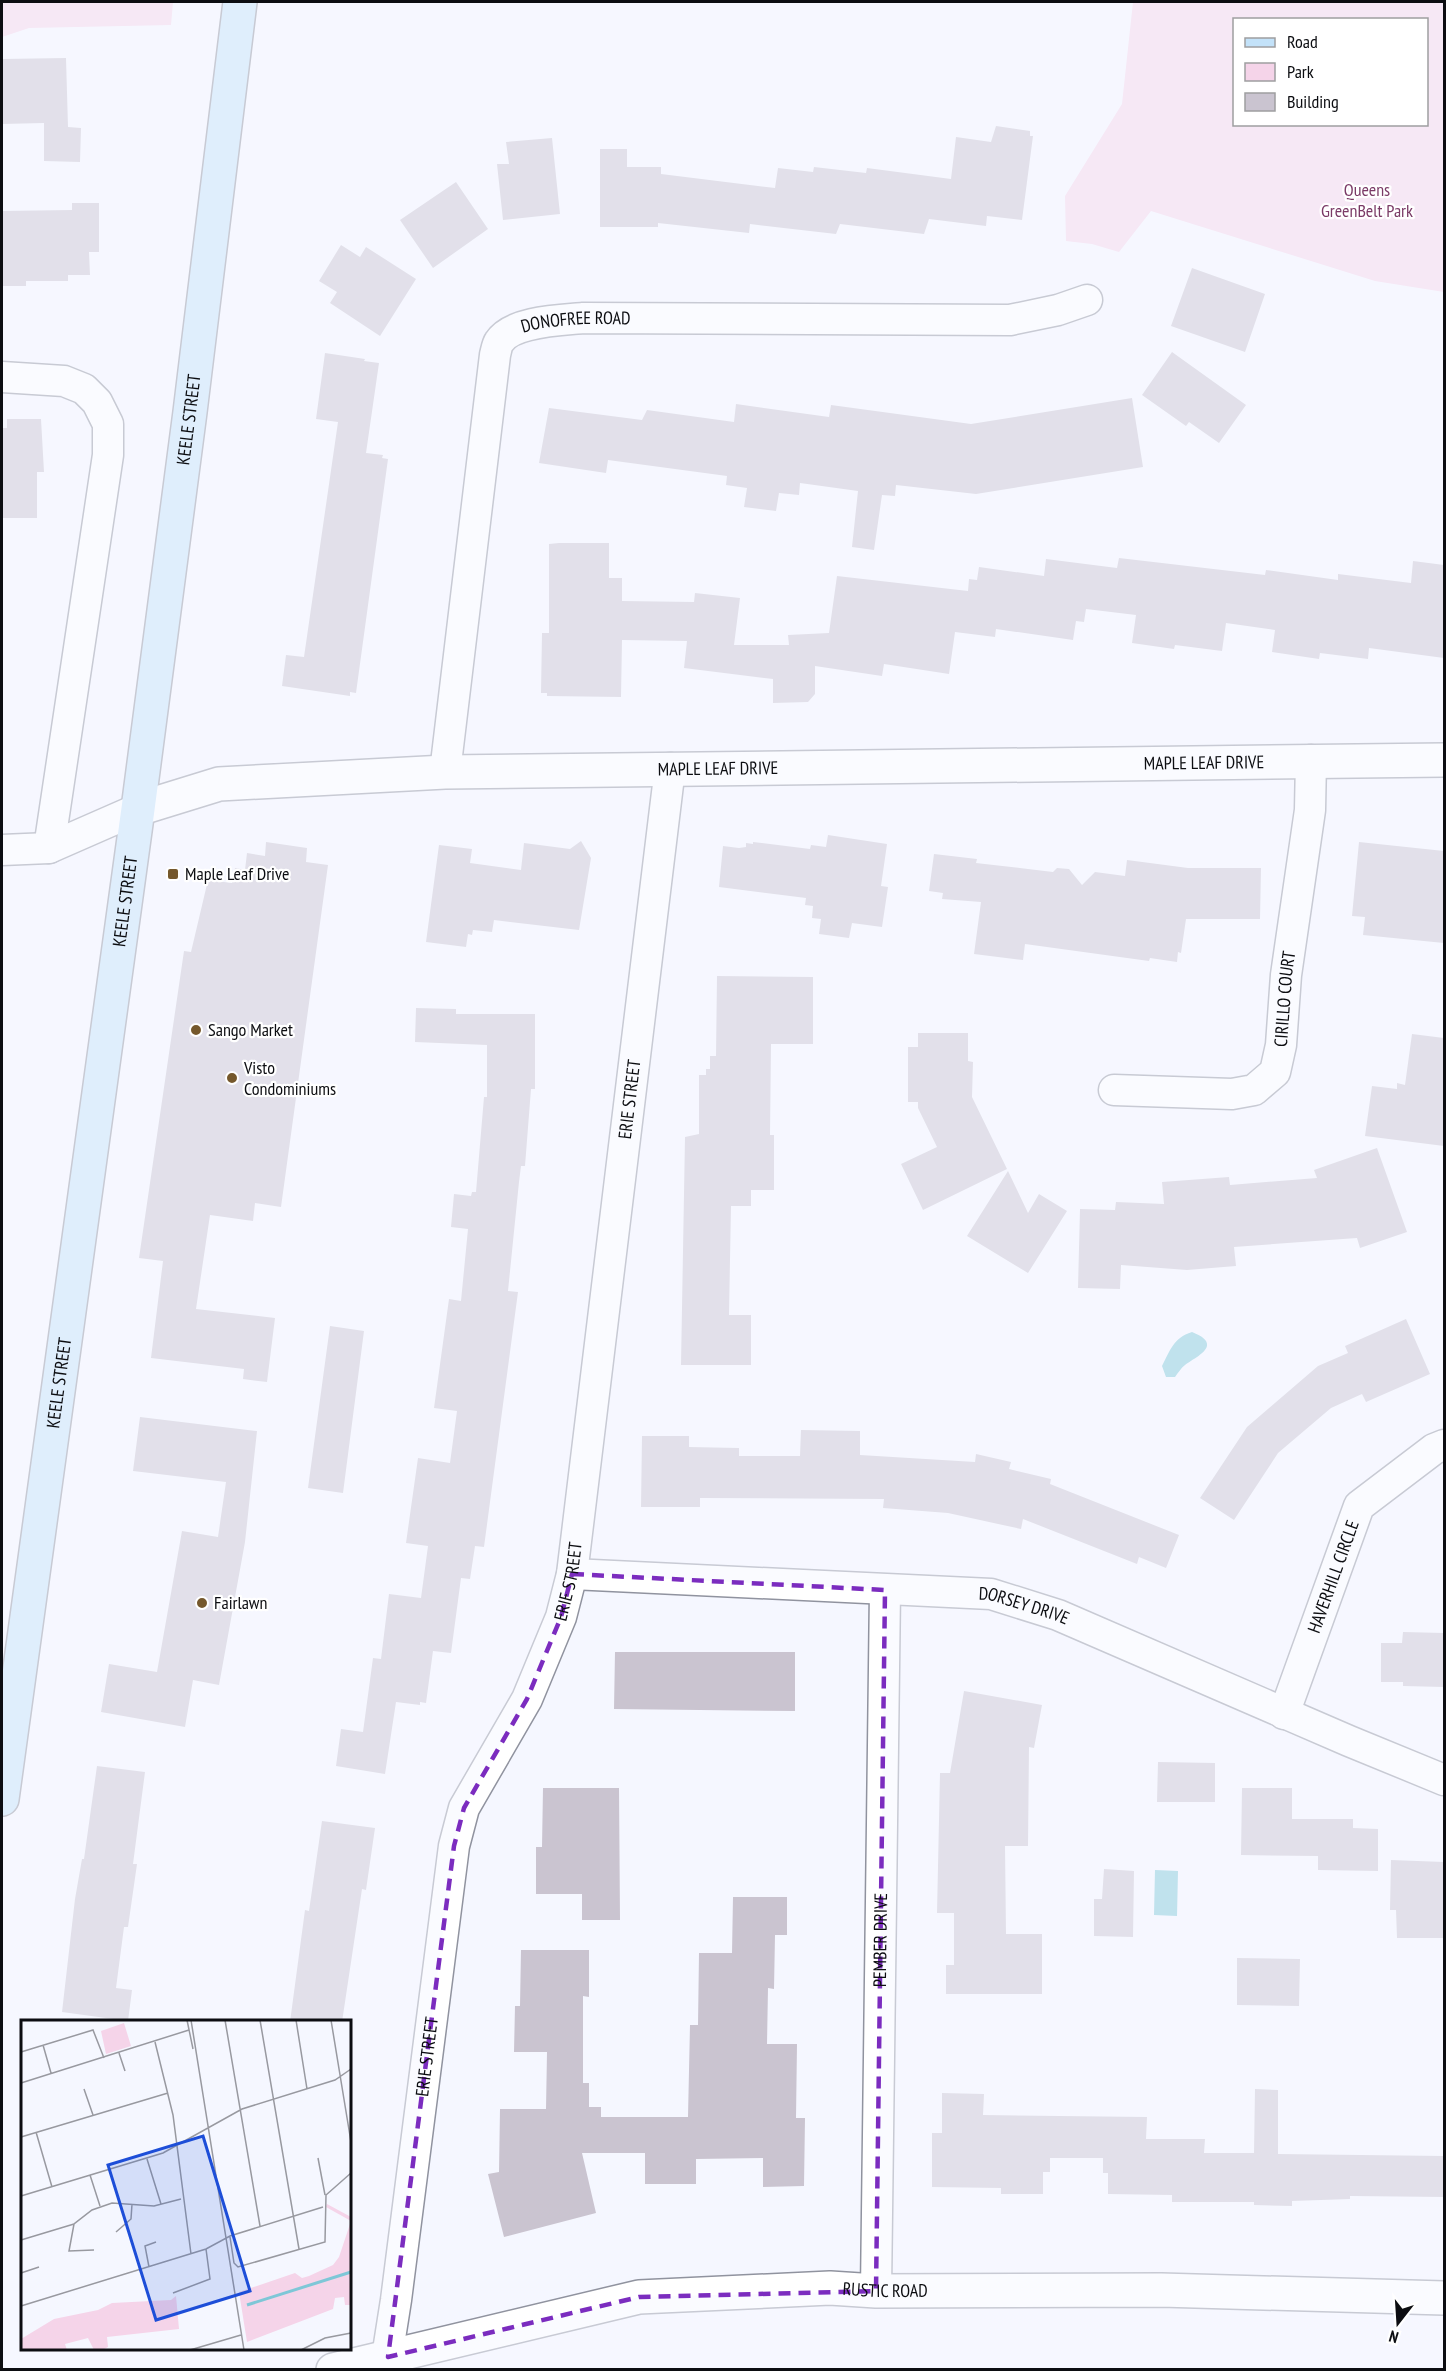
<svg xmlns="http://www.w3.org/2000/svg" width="1446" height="2371" font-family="'PT Sans Narrow',sans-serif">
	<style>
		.green { fill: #f5d4e9; fill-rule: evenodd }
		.water { fill: #7ec7d7 }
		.building { fill: #cac4d0 }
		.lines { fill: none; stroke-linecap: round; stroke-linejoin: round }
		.minor-casing { stroke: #90939f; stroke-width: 33 }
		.tertiary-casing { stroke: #90939f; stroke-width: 36 }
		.secondary-casing { stroke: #90939f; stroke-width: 36 }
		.minor { stroke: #fff; stroke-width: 30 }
		.tertiary { stroke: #fff; stroke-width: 33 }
		.secondary { stroke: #c3e2f9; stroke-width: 33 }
		.marked { fill: none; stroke: #7b2cbf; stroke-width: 4.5; stroke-dasharray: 12 8; stroke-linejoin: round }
		.poi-dot { fill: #75582c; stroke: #fff; stroke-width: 2 }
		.labels { text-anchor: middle; stroke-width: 4.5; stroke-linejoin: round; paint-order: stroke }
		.park-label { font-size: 18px; fill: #7a3a66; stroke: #fff }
		.street-label { font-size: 18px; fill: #0c0d11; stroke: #fff }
		.poi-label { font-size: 18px; fill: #0c0d11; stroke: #fff; text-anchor: start }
		.inset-river { fill: none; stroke: #7ec7d7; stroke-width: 3 }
		.inset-road { fill: none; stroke: #9899a0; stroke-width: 1.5 }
		.view { fill: #1d4ed8; fill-opacity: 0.15; stroke: #1d4ed8; stroke-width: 3 }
		.inset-edge { fill: none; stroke: #0c0d11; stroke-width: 3 }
	</style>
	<rect width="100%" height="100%" fill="#f5f7ff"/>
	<path class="green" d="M 2,2 L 173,2 L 171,25 L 29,28 L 2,37 Z
		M 1133,2 L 1444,2 L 1444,292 L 1375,281 L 1151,211 L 1119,252 L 1092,244 L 1066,241 L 1065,196 L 1122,104 ZM 1234,20 L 1426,20 L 1426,124 L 1234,124 Z"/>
	<path class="water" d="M 1192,1332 C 1225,1345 1195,1357 1185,1365 C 1181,1368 1178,1373 1175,1377 L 1166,1377 L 1162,1366 C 1170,1351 1173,1338 1192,1332 Z
		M 1155,1870 L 1178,1871 L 1177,1916 L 1154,1915 Z"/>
	<path class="building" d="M 66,58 L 68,127 L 81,128 L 80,162 L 44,161 L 44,123 L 2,124 L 2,59 Z
		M 996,126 L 1030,131 L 1030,136 L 1033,136 L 1022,220 L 987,216 L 986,226 L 929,219 L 924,234 L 840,224 L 836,234 L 750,224 L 749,233 L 658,223 L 658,227 L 600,227 L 600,149 L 627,149 L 627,167 L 661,167 L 661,174 L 775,188 L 778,168 L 813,172 L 814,167 L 866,173 L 867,168 L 951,179 L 956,137 L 991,142 Z
		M 552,138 L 560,214 L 503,220 L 497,164 L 509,164 L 506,142 Z
		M 456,182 L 488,229 L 433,268 L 400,220 Z
		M 72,203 L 99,203 L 99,252 L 89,252 L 90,275 L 68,275 L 68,281 L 26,281 L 26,286 L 2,286 L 2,211 L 72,210 Z
		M 341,245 L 360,257 L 366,247 L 416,279 L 380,336 L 330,303 L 337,292 L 319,281 Z
		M 1192,268 L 1265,294 L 1245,352 L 1171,326 Z
		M 1172,352 L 1246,405 L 1219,443 L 1189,422 L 1186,426 L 1142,395 Z
		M 325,353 L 365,359 L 364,361 L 379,363 L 366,453 L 383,455 L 382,458 L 388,459 L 356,693 L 350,692 L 350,696 L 282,686 L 286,655 L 304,657 L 338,422 L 316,419 Z
		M 1132,398 L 1143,467 L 976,494 L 896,485 L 895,496 L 882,495 L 874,550 L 852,547 L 858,491 L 800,483 L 799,495 L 779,493 L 776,511 L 744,507 L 747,488 L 726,485 L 727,476 L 608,460 L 606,473 L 539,463 L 549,408 L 642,420 L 647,410 L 734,422 L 736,404 L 829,417 L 831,405 L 971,424 Z
		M 7,419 L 41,419 L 44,472 L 37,472 L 37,518 L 2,518 L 2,428 L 7,428 Z
		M 559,543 L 609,543 L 609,578 L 622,578 L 622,601 L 694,602 L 695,593 L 740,598 L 734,645 L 789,645 L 788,635 L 829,633 L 837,576 L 968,591 L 969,579 L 977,580 L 979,567 L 1044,576 L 1046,559 L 1117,568 L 1119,558 L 1265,575 L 1266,570 L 1338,580 L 1338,574 L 1411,583 L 1413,561 L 1444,565 L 1444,658 L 1369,648 L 1368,659 L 1320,653 L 1319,659 L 1272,652 L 1275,630 L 1226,623 L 1222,651 L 1175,645 L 1174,649 L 1132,643 L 1136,615 L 1086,609 L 1084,622 L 1076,621 L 1073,640 L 996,629 L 995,637 L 955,632 L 949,674 L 884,664 L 882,676 L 815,666 L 815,694 L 808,702 L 773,703 L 773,679 L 684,668 L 687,641 L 622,640 L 621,697 L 547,696 L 547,693 L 541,693 L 542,633 L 549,633 L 549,544 Z
		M 828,835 L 887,844 L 881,886 L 888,887 L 882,927 L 852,923 L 849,938 L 819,934 L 821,919 L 812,918 L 813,906 L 805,905 L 806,898 L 719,887 L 723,846 L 739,848 L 746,847 L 746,843 L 753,844 L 753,842 L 810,849 L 811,845 L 826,847 Z
		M 581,841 L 591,858 L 579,930 L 494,920 L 492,932 L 473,930 L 472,935 L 468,934 L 466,947 L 426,942 L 439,845 L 472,849 L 470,863 L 521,870 L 524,843 L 570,849 Z
		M 266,842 L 307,848 L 306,862 L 328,865 L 281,1207 L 255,1203 L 253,1221 L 210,1215 L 196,1309 L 275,1318 L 267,1382 L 243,1379 L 244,1369 L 151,1358 L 163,1261 L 139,1258 L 184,951 L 191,952 L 208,880 L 232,883 L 235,868 L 245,870 L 247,853 L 265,856 Z
		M 1359,842 L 1444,851 L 1444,943 L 1363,935 L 1365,917 L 1352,916 Z
		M 934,854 L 977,859 L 976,863 L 1028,869 L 1053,872 L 1057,868 L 1069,869 L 1082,885 L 1095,872 L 1125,876 L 1127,860 L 1188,868 L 1261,868 L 1260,919 L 1186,919 L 1181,953 L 1178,952 L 1177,962 L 1150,958 L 1149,961 L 1025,944 L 1023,960 L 974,954 L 981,902 L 942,899 L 943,893 L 929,891 Z
		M 717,976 L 813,977 L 813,1044 L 771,1044 L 770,1135 L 774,1135 L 774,1190 L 751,1190 L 751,1206 L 731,1206 L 729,1315 L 751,1315 L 751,1365 L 681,1365 L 685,1137 L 699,1134 L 699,1075 L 706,1075 L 706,1069 L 710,1069 L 710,1056 L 716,1056 Z
		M 416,1008 L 456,1009 L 456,1014 L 535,1014 L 535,1089 L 531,1089 L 525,1166 L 521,1166 L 519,1182 L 508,1291 L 518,1292 L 484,1547 L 475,1546 L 470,1579 L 461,1578 L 451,1653 L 433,1651 L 426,1703 L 420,1702 L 420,1705 L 396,1702 L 385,1774 L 336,1766 L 341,1729 L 363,1732 L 373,1658 L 381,1659 L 389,1594 L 421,1598 L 428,1546 L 406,1543 L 418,1458 L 450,1463 L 457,1411 L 434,1408 L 449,1299 L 461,1301 L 468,1229 L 451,1227 L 454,1194 L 471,1196 L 472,1192 L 476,1192 L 484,1097 L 487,1097 L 487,1045 L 415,1042 Z
		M 918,1033 L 968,1033 L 968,1061 L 973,1062 L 972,1097 L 1007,1169 L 923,1210 L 901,1164 L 937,1147 L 918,1108 L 918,1102 L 908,1102 L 908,1047 L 918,1047 Z
		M 1412,1034 L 1444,1038 L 1444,1146 L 1365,1136 L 1372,1086 L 1397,1089 L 1397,1083 L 1405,1085 Z
		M 1377,1148 L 1407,1232 L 1360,1248 L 1357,1238 L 1234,1247 L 1236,1266 L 1187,1270 L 1121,1265 L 1120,1289 L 1078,1288 L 1080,1209 L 1115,1210 L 1116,1202 L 1164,1204 L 1162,1182 L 1229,1177 L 1230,1185 L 1317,1178 L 1314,1170 Z
		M 1008,1171 L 1028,1213 L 1039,1194 L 1067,1211 L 1028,1273 L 967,1236 Z
		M 1406,1319 L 1430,1374 L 1366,1402 L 1362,1394 L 1331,1408 L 1278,1453 L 1234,1520 L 1200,1498 L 1247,1427 L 1318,1366 L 1348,1353 L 1345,1346 Z
		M 330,1326 L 364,1331 L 343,1493 L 308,1488 Z
		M 140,1417 L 257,1431 L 245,1542 L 219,1685 L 193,1680 L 185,1727 L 101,1712 L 109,1664 L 157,1672 L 182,1531 L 218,1537 L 226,1482 L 133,1471 Z
		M 801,1430 L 860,1431 L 860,1455 L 975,1462 L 976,1454 L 1011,1462 L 1009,1469 L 1051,1479 L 1050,1484 L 1179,1535 L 1166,1568 L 1139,1557 L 1137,1564 L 1023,1519 L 1021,1529 L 948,1513 L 883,1508 L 884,1499 L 700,1498 L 700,1507 L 641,1507 L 642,1436 L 689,1436 L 689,1447 L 739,1448 L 739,1456 L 800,1456 Z
		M 1403,1632 L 1444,1633 L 1444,1687 L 1403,1686 L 1403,1682 L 1381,1682 L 1381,1643 L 1402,1643 Z
		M 615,1652 L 795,1652 L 795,1711 L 614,1709 Z
		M 964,1691 L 1042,1705 L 1034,1748 L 1029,1747 L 1028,1846 L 1005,1846 L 1006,1934 L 1042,1934 L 1042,1994 L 946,1994 L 946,1965 L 954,1965 L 954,1913 L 937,1913 L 940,1773 L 950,1773 Z
		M 1158,1762 L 1215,1763 L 1215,1802 L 1157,1802 Z
		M 97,1766 L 145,1772 L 133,1864 L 137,1864 L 128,1927 L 124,1927 L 116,1988 L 132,1990 L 128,2021 L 62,2012 L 75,1899 L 82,1859 L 84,1859 Z
		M 543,1788 L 619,1788 L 620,1920 L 582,1920 L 582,1894 L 536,1894 L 536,1847 L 542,1847 Z
		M 1242,1788 L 1292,1788 L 1292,1819 L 1353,1819 L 1353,1828 L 1378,1829 L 1378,1871 L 1318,1870 L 1318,1856 L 1241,1855 Z
		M 322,1821 L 375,1828 L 366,1890 L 362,1889 L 342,2022 L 290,2022 L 305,1910 L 309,1911 Z
		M 1391,1860 L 1444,1862 L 1444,1938 L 1397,1938 L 1396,1910 L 1390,1910 Z
		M 1104,1869 L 1134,1871 L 1133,1937 L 1094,1936 L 1094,1899 L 1102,1899 Z
		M 733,1897 L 787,1897 L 787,1935 L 775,1935 L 774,1989 L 768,1988 L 767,2044 L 797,2044 L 796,2118 L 805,2118 L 804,2186 L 763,2187 L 763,2158 L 696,2159 L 696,2184 L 645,2184 L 645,2153 L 582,2153 L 596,2213 L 504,2237 L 488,2174 L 499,2172 L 500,2109 L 546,2109 L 547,2052 L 514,2052 L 515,2006 L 520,2006 L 521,1950 L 589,1950 L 589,1997 L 583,1996 L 583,2083 L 589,2083 L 589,2107 L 601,2107 L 601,2117 L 688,2117 L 690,2025 L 698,2025 L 699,1953 L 732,1953 Z
		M 1237,1958 L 1300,1959 L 1299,2006 L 1237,2005 Z
		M 1255,2089 L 1278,2090 L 1278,2154 L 1444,2156 L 1444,2197 L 1350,2196 L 1350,2199 L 1292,2201 L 1292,2206 L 1254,2205 L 1254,2202 L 1172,2202 L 1172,2195 L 1108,2194 L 1108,2173 L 1103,2173 L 1103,2158 L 1050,2158 L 1050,2172 L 1043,2172 L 1043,2194 L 1001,2194 L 1001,2188 L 932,2187 L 932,2133 L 942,2133 L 942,2093 L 984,2094 L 983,2115 L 1147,2117 L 1146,2139 L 1205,2139 L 1204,2153 L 1254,2153 Z"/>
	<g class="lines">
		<defs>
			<g id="minor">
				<path d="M 2,377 L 64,381 L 84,389 L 97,402 L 108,424 L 108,455 L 49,848"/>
				<path id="s1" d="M 445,772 L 495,355 C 496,351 497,345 499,342 C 512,321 562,320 583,318 L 1010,320 L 1058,310 L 1087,300"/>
				<path d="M 2,850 L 49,848 L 138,809"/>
				<path id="s2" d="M 1114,1090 L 1232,1094 L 1254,1090 L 1275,1072 L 1281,1045 L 1286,975 L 1310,810 L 1311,760"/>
				<path id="s3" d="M 572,1574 L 991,1594 L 1058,1615 L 1349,1741 L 1444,1780"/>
				<path id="s4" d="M 1284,1714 L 1359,1506 L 1434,1449 L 1444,1445"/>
				<path id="s5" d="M 876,2291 L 885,1590"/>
				<path id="s6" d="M 385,2370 L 396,2300 L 454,1846 L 464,1808 L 527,1699 L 561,1617 L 572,1574 L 670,768"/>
			</g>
			<g id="tertiary">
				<path id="s7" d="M 138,809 L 219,784 L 445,772 L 1444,760"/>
				<path id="s8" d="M 333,2370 L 639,2297 L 830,2288 L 876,2291 L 1161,2290 L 1444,2298"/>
			</g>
			<g id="secondary">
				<path id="s9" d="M 2,1799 L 138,809 L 190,412 L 240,2"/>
			</g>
		</defs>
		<use href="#minor" class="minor-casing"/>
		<use href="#tertiary" class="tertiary-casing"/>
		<use href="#secondary" class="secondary-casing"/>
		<use href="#minor" class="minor"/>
		<use href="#tertiary" class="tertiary"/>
		<use href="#secondary" class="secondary"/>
	</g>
	<path d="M0 0H1446V2371H0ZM 572,1574 L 885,1590 L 876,2291 L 639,2297 L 388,2357 L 454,1846 L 464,1808 L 527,1699 L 561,1617 Z" fill="#f5f7ff" fill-opacity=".55" fill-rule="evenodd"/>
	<path class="marked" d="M 572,1574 L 885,1590 L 876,2291 L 639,2297 L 388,2357 L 454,1846 L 464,1808 L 527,1699 L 561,1617 Z"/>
	<g class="poi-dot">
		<rect x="167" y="868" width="12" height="12" rx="3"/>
		<circle cx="196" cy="1030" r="6"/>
		<circle cx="232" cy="1078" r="6"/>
		<circle cx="202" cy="1603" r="6"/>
	</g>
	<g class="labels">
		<g class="park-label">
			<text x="1367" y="196">Queens<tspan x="1367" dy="21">GreenBelt Park</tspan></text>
		</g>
		<g class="street-label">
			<text dy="6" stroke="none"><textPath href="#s1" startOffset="516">DONOFREE ROAD</textPath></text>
			<text dy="6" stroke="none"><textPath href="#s9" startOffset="1392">KEELE STREET</textPath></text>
			<text dy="6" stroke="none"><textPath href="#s7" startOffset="1070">MAPLE LEAF DRIVE</textPath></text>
			<text dy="6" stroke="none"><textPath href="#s7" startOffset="584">MAPLE LEAF DRIVE</textPath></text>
			<text dy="6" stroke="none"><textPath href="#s9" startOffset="906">KEELE STREET</textPath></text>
			<text dy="6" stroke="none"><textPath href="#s2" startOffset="242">CIRILLO COURT</textPath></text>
			<text dy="6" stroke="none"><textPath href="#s6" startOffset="1305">ERIE STREET</textPath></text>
			<text dy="6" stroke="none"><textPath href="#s9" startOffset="420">KEELE STREET</textPath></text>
			<text dy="6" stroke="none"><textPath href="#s4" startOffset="146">HAVERHILL CIRCLE</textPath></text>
			<text dy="6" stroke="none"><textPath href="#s6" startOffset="819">ERIE STREET</textPath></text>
			<text dy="6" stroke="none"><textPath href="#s3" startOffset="454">DORSEY DRIVE</textPath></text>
			<text dy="6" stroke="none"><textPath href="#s5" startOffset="351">PEMBER DRIVE</textPath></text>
			<text dy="6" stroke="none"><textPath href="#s6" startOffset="316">ERIE STREET</textPath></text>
			<text dy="6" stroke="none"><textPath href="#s8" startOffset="561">RUSTIC ROAD</textPath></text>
		</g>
		<g class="poi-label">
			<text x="185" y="880">Maple Leaf Drive</text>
			<text x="208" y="1036">Sango Market</text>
			<text x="244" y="1074">Visto<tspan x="244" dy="21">Condominiums</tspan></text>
			<text x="214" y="1609">Fairlawn</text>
		</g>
	</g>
	<g transform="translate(21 2020)">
		<rect width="330" height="330" fill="#f5f7ff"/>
		<path d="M 103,3 L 110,26 L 85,34 L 80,11 ZM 306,184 L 330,197 L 330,285 L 324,285 L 323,277 L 314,278 L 312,289 L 226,322 L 218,272 L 274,253 L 281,258 L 288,256 L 312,245 L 318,237 L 330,201 L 305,187 ZM 155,276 L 158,309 L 86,317 L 87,327 L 81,330 L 73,330 L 67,318 L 44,324 L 46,330 L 0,330 L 0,319 L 33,299 L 77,290 L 91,283 L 150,280 Z" fill="#f5d4e9"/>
		<path class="inset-river" d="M 226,285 L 330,252"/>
		<path class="inset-road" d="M 166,0 L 172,29M 170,0 L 223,330M 204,0 L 239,206M 239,0 L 278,229M 275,0 L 286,69M 310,0 L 330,122M 134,22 L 152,95 L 170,234M 22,25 L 30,53M 0,32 L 72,10 L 83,38M 98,33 L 104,51M 0,63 L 168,10M 63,69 L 72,95M 15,112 L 31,167M 0,117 L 147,73M 297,138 L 304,175M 126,139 L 140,184M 69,155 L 79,186M 0,176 L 142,133 L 221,89 L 314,60 L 330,49M 95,212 L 110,199 L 111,184M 209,217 L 213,243 L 217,247 L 304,222 L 305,175 L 330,153M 0,220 L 53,204M 73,230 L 48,231 L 53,204 L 71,190 L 91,183 L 133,186 L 160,179M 128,247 L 124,226 L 135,222M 0,253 L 18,247M 152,273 L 189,259 L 185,229M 0,286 L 185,229 L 209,216 L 302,187M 169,330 L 220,315M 280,330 L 304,318 L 330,313"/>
		<path class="view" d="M 182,116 L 229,271 L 135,300 L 87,145 Z"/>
		<rect width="330" height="330" class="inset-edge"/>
	</g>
	<rect width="1446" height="2371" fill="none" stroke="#0c0d11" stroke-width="6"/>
	<rect x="1233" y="18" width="195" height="108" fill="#ffffff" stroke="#9e9ea0" stroke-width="1.5"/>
	<rect x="1245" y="38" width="30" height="9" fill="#c3e2f9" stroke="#9e9ea0" stroke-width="1.5"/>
	<text x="1287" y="48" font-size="18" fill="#0c0d11">Road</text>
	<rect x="1245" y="63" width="30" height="18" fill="#f5d4e9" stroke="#9e9ea0" stroke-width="1.5"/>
	<text x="1287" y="78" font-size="18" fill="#0c0d11">Park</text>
	<rect x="1245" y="93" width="30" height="18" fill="#cac4d0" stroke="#9e9ea0" stroke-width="1.5"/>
	<text x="1287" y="108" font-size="18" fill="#0c0d11">Building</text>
	<g transform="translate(1398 2323) rotate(197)" stroke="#ffffff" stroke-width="4.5" paint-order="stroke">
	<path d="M0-4.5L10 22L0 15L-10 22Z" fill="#0c0d11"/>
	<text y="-9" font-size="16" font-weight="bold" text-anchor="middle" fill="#0c0d11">N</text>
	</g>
</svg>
